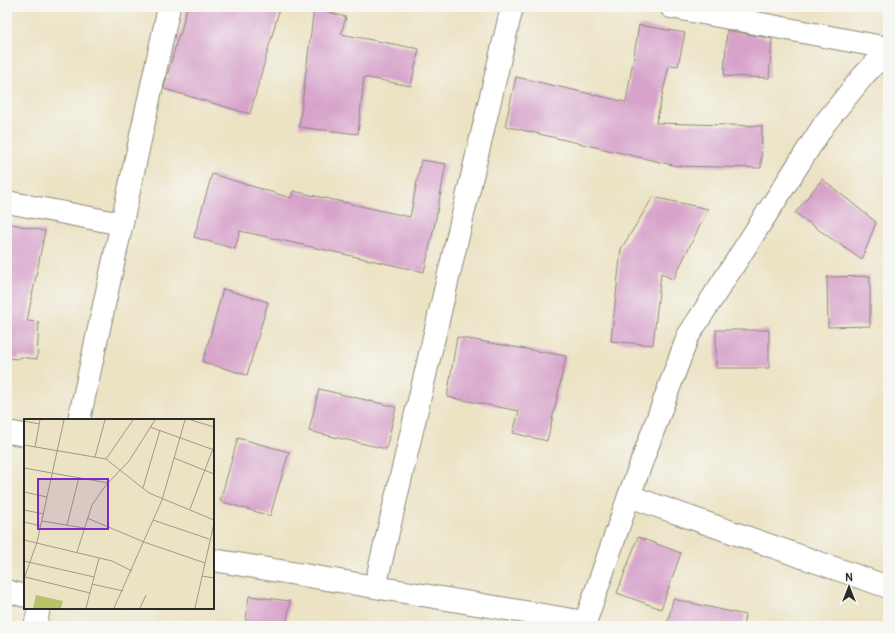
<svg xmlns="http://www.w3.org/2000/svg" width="895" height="633" font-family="Pangolin,sans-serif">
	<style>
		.building { fill: #d7a3cb }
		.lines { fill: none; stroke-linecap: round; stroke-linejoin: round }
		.minor-casing { stroke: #8c8778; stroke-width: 24 }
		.minor { stroke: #fff; stroke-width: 22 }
		.inset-road { fill: none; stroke: #9f9987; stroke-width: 1 }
		.view { fill: #7b2cbf; fill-opacity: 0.15; stroke: #7b2cbf; stroke-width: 2 }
		.inset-edge { fill: none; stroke: #2b2b2b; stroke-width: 2 }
	</style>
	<rect width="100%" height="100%" fill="#f6f6f2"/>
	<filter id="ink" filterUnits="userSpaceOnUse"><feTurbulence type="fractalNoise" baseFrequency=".025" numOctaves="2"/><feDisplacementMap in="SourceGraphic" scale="8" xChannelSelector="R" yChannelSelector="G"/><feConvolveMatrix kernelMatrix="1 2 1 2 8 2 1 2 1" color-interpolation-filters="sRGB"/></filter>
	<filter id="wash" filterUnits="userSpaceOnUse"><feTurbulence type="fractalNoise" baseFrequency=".012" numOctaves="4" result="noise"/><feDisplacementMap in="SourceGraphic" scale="16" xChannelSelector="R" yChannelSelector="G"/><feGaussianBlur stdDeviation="0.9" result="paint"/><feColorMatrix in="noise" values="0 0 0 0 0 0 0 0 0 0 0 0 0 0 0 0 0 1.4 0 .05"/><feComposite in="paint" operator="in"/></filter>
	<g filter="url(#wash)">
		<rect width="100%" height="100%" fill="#ece3c4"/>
		<g id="blocks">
			<path class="building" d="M 187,7 L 280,7 L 250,114 L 164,89 L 167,76 L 179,34 L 180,35 Z
				M 314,8 L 346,17 L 341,34 L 419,49 L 411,86 L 364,77 L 358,134 L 299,127 Z
				M 639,25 L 685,33 L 678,66 L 669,65 L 656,123 L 762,126 L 761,168 L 677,166 L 505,126 L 516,77 L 626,102 Z
				M 727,30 L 772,39 L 769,78 L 724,76 Z
				M 421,160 L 446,164 L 435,223 L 424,272 L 240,231 L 235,249 L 194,237 L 212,174 L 291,198 L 293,191 L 410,217 Z
				M 822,179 L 876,222 L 862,260 L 795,213 Z
				M 653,197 L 708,209 L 673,280 L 661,273 L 653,345 L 611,341 L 621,249 Z
				M 7,223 L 45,231 L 27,321 L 39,322 L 37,359 L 19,357 L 19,359 L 7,358 Z
				M 870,276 L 870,326 L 828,327 L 827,277 Z
				M 223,289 L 268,302 L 247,375 L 203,362 Z
				M 716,330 L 769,330 L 769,368 L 716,368 Z
				M 457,337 L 566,356 L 556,403 L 547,441 L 513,433 L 519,411 L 447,397 Z
				M 319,389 L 396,407 L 386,449 L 309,431 Z
				M 238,438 L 289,452 L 270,516 L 220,501 Z
				M 638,537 L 681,553 L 661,609 L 617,593 Z
				M 249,596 L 290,601 L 286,626 L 245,626 Z
				M 673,599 L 745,615 L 743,626 L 667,626 Z"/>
		</g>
	</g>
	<g filter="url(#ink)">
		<use href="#blocks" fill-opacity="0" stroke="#8c8778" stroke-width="1"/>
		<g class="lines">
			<defs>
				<path id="minor" d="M 671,7 L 888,48
					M 7,202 L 122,224
					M 79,420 L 169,7
					M 7,432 L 25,435
					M 629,496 L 888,587
					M 213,560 L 585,622
					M 375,587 L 512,7
					M 7,591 L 25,596
					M 35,626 L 39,608
					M 584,626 L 629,496 L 688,336 L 825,123 L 864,75 L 888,50"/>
			</defs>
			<use href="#minor" class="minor-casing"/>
			<use href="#minor" class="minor"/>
		</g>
	</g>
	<g transform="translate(24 419)">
		<rect width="190" height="190" fill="#ece3c4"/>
		<path d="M 12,176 L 39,182 L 37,189 L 9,189 Z" fill="#b6c467"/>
		<path class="inset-road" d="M 167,1 L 190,8M 0,2 L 15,5M 126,8 L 190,31M 0,26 L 82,40 L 125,74 L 190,101M 11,28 L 16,1M 71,38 L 81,1M 150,39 L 190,55M 82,40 L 109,1M 0,49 L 84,64M 119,69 L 136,11M 0,73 L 23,78M 166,90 L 190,27M 0,91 L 20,95M 63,99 L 120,123 L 181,144M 129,101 L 185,120M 18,102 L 60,109M 0,103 L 17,107M 43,106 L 55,58M 0,121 L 88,142 L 108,152M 53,133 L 68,86 L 82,66 L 105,42 L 131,1M 0,142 L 70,158M 178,157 L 190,159M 1,158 L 66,174M 0,160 L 13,123 L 40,1M 68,165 L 99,172M 62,189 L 75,139M 90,189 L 138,81 L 161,1M 116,189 L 122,176M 171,189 L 190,104"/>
		<path class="view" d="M 14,60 L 84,60 L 84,110 L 14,110 Z"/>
		<rect width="190" height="190" class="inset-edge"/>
	</g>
	<rect width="895" height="633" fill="none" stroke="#f6f6f2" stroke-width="24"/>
	<g transform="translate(849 587)" stroke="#f6f6f2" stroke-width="3" paint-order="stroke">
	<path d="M0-3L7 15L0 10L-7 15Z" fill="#2b2b2b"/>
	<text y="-6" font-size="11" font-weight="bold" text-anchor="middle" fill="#2b2b2b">N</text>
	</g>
</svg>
